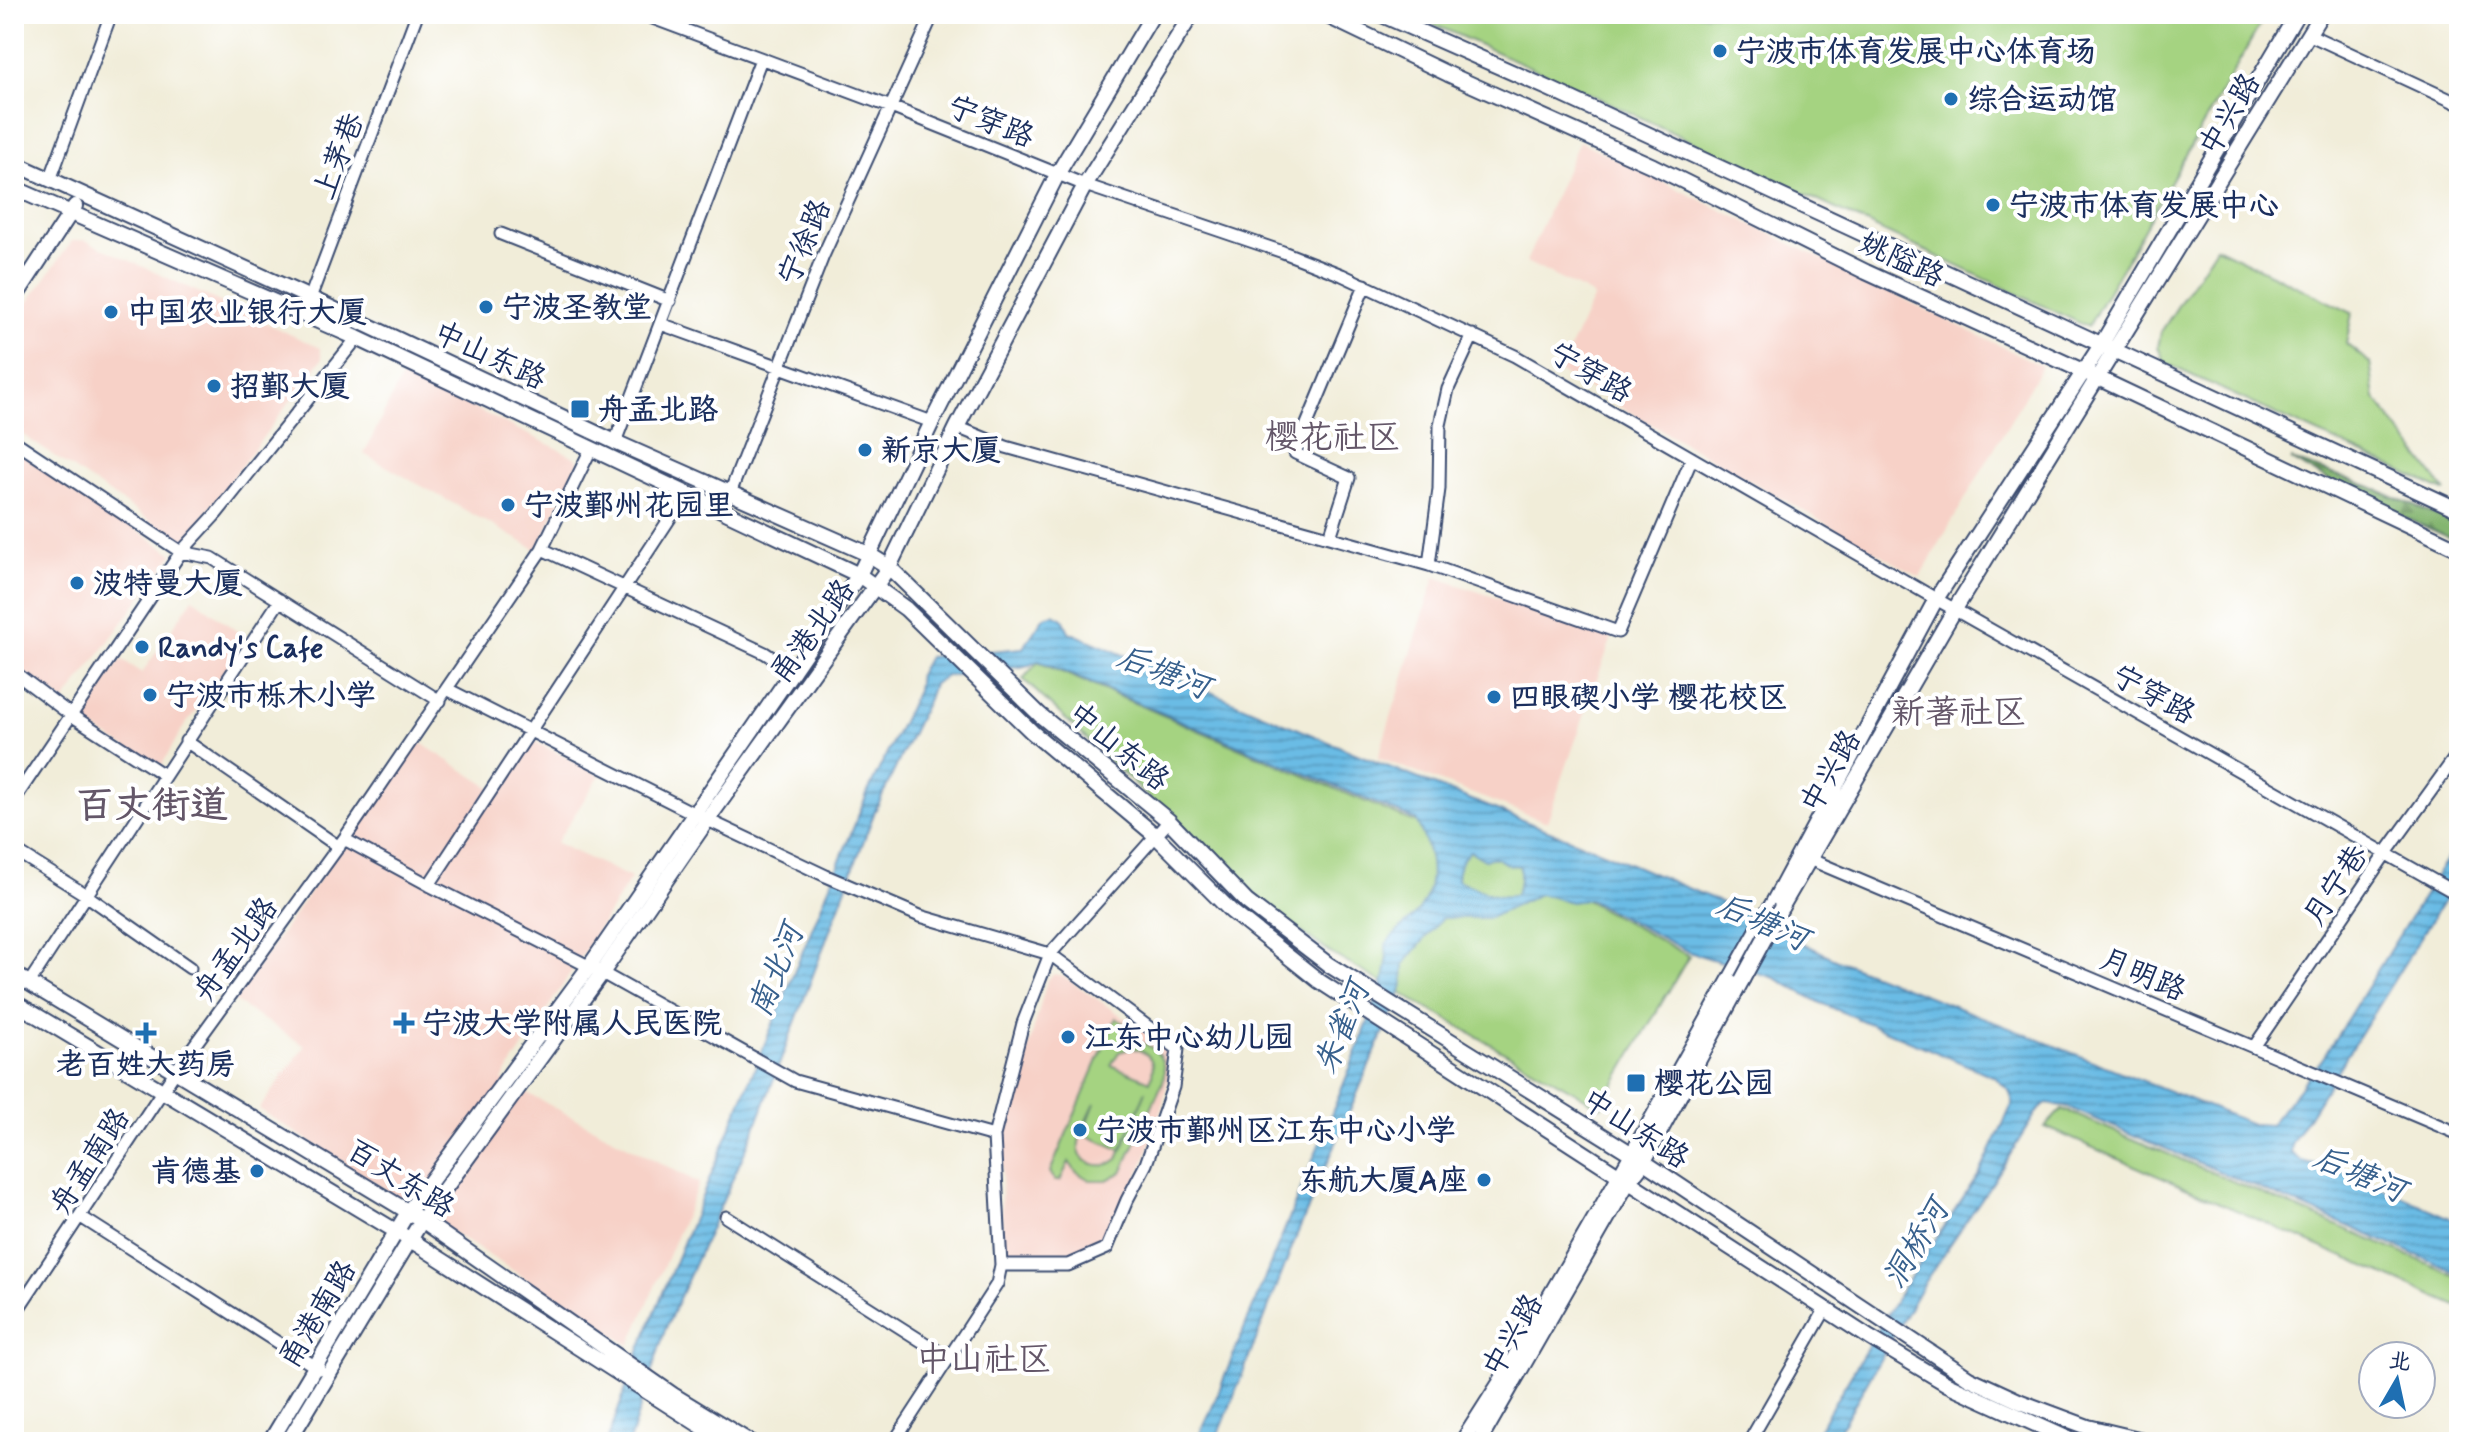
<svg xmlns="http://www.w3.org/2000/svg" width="2473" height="1456" font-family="Mynerve,'LXGW WenKai TC',sans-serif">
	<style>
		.built { fill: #f7d1c7 }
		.forest { fill: url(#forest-firs); stroke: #507266; stroke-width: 2 }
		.park { fill: #a5d381; stroke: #608170; stroke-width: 2; fill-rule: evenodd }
		.water { fill: url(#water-rules); stroke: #4276a2; stroke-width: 2; fill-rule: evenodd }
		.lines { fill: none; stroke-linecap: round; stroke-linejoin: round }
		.canal { stroke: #6abce5; stroke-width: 11 }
		.minor-casing { stroke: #3b4c70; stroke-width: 15 }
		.major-casing { stroke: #3b4c70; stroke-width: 18 }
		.minor { stroke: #fff; stroke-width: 11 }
		.major { stroke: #fff; stroke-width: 14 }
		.major-bridge-casing { stroke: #3b4c70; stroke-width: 18; stroke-linecap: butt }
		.major-bridge { stroke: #fff; stroke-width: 14 }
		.poi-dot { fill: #1f6fb2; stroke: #fff; stroke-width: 3 }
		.labels { text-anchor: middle; stroke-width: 8; stroke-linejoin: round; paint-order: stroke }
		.poi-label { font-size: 30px; font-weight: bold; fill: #1b2f5e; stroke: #fff; text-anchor: start }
		.street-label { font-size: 30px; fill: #1b2f5e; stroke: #fff }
		.water-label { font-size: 32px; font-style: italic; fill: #37608d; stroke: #fff }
		.quarter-label { font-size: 34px; fill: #645769; stroke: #fff }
		.district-label { font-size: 38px; font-weight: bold; fill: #645769; stroke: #fff }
	</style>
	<defs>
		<pattern id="forest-firs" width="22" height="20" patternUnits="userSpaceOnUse" patternTransform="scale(2)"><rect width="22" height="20" fill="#84b56f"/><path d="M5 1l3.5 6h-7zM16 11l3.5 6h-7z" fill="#6b945e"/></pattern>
		<pattern id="water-rules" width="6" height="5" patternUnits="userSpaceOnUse" patternTransform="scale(2)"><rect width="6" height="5" fill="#6abce5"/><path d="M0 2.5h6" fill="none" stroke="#5699bd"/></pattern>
	</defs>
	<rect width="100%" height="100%" fill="#fff"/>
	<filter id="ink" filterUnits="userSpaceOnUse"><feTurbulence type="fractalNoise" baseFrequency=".0125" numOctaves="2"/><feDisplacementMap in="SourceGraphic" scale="16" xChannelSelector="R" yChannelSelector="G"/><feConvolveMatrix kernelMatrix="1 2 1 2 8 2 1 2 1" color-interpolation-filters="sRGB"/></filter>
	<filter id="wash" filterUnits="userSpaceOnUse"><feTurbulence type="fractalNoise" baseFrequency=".006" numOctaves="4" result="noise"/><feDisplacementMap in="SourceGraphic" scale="32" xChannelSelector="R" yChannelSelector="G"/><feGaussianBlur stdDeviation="1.8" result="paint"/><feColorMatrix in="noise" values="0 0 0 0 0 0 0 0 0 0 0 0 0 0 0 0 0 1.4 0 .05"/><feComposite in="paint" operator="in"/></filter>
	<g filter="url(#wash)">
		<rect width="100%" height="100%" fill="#f1edd9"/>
		<path class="built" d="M 1579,141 L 2042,366 L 1920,577 L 1559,372 L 1594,296 L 1526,262 Z
			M 85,240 L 320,348 L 322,359 L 187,538 L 180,541 L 14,429 L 14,322 L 72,241 Z
			M 403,374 L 571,455 L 579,461 L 537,550 L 364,454 Z
			M 14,447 L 173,554 L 64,702 L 14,665 Z
			M 1435,577 L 1612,637 L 1547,822 L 1378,758 Z
			M 193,598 L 247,639 L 181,731 L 160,768 L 77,718 L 121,660 L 142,673 Z
			M 528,738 L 600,775 L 556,843 L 631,878 L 502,1080 L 699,1183 L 630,1345 L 259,1109 L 305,1046 L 234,1001 L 416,740 L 496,791 Z
			M 1054,974 L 1063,976 L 1116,1012 L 1166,1047 L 1173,1057 L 1162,1107 L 1145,1160 L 1105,1245 L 1065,1262 L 1004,1259 L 1001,1201 L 1004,1139 L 1047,980 Z"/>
		<path class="forest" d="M 2291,460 L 2369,486 L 2459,525 L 2459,542 L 2357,496 Z"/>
		<path class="park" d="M 1410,14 L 2266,14 L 2088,327 L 1569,84 Z
			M 2216,247 L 2352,313 L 2346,344 L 2370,363 L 2375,398 L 2446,492 L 2165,363 L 2158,347 L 2161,332 Z
			M 1038,662 L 1404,818 L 1501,854 L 1689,956 L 1601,1107 L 1332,954 L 1261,903 L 1023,679 Z
			M 1116,1018 L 1132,1029 L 1128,1042 C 1152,1039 1168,1058 1163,1082 L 1122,1172 L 1107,1180 L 1090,1180 L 1076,1172 L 1069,1162 L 1060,1181 L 1055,1181 L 1050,1172 ZM 1132,1048 C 1151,1052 1157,1064 1150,1081 L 1111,1065 L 1119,1052 ZM 1146,1091 L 1118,1159 C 1110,1165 1103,1167 1093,1164 C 1064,1156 1087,1120 1095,1103 L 1083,1134 L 1121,1150 Z
			M 2062,1109 L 2459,1277 L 2459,1307 L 2045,1127 Z"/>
		<path class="water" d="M 1054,614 L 1063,619 L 1069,632 L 1376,762 L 1605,853 L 1720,902 L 1837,960 L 2252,1124 L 2270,1125 L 2323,1058 L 2459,839 L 2459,876 L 2292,1143 L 2291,1153 L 2301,1161 L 2342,1170 L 2459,1222 L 2459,1273 L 2065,1106 L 2046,1104 L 2036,1113 L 1993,1182 L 1923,1284 L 1833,1442 L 1811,1442 L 1903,1288 L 1980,1173 L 2013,1103 L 2010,1092 L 1995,1077 L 1821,1003 L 1775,978 L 1689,952 L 1589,899 L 1571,902 L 1539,894 L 1490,918 L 1442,918 L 1404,964 L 1403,984 L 1398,1002 L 1378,1045 L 1298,1232 L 1223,1424 L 1214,1442 L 1196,1442 L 1212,1408 L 1360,1044 L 1385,975 L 1387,962 L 1386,944 C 1394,934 1403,927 1412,918 C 1441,889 1432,852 1416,820 L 1039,661 L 1027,666 L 947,676 L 933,684 L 928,699 L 875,811 L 754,1131 L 665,1330 L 629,1442 L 607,1442 L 641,1346 L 868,792 L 917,691 L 919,673 L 928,657 L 1023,648 L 1044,617 ZM 1470,851 L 1485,860 C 1499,853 1498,862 1510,865 C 1513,866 1517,865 1520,866 L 1520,880 L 1516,894 C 1499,903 1474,886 1457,880 C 1457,869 1461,859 1470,851 Z"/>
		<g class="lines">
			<path class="canal" d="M 1276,22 L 1282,14"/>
		</g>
	</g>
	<g filter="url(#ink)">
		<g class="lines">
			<defs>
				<path id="minor" d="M 642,14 L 891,107 L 1085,185 L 1283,252 L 1342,275 L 1515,356 L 1936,599 L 2459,895
					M 2308,34 L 2459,104
					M 50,180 L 111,14
					M 501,234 L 670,301
					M 299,312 L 310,298 L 417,14
					M 661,324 L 932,422
					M 957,427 L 1006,447 L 1429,565 L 1439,489 L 1440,425 L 1448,389 L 1473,335
					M 14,441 L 181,552 L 212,558 L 440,701
					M 615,442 L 761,59
					M 730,493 L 823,256 L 933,14
					M 1330,537 L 1349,478 L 1295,453 L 1365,285
					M 542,549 L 765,653 L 794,672
					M 1429,565 L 1618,632 L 1692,458
					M 14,672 L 71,715 L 164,775
					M 447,689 L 695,814 L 826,876 L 920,916 L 1050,954 L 1178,1049 L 1173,1087 L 1146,1164 L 1127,1200 L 1107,1248 L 1068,1265 L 1001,1265
					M 186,741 L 339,847
					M 14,800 L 181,552 L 216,514 L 357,338
					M 344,839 L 429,885 L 602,973 L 795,1081 L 994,1136
					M 14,850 L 86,895 L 190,968
					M 1809,859 L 2459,1134
					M 429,885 L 672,515
					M 29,983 L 280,600
					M 2254,1047 L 2386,853 L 2459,752
					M 81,1217 L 319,1369
					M 726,1217 L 950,1359
					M 14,1315 L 175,1072 L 344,839 L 542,549 L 591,449
					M 894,1442 L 997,1284 L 1001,1265 L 994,1136 L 1023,1023 L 1050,954 L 1169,821
					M 1749,1442 L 1825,1310"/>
				<path id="major" d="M 1323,14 L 1448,74 L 1653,166 L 1866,272 L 2098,378 L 2459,549
					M 1380,14 L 1550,89 L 2459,510
					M 14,163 L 310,298 L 615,442 L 868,554 L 889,567 L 1040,715 L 1169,821 L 1247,902 L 1329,965 L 1632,1154 L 1969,1378 L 2021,1402 L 2088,1427 L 2151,1442
					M 14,188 L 357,338 L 859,575 L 906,609 L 1032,732 L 1156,836 L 1231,911 L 1319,981 L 1870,1338 L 1947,1384 L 2075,1442
					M 14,299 L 75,206
					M 1781,908 L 1955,609 L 2321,14
					M 14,974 L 422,1220 L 673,1395 L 750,1442
					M 14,1002 L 409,1239 L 726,1442
					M 270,1442 L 408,1212 L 589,967 L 859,575 L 932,422 L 1058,173 L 1153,14
					M 288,1442 L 422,1220 L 602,973 L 708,819 L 889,567 L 957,427 L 1085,185 L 1192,14
					M 1462,1442 L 1499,1384 L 1632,1154 L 1774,901 L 1936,599 L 2101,345 L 2297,14
					M 1479,1442 L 1628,1182 L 1643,1163 L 1742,980
					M 2457,1442 L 2459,1439"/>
			</defs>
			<use href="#minor" class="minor-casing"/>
			<use href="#major" class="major-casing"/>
			<use href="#minor" class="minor"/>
			<use href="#major" class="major"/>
			<defs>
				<path id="major-bridge" d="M 1742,980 L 1781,908"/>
			</defs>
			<use href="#major-bridge" class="major-bridge-casing"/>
			<use href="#major-bridge" class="major-bridge"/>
		</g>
	</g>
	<g class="poi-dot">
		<circle cx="1720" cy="51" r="8"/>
		<circle cx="1951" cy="99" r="8"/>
		<circle cx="1993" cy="205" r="8"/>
		<circle cx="486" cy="307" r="8"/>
		<circle cx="111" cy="312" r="8"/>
		<circle cx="214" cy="386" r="8"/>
		<rect x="570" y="399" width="20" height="20" rx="4"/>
		<circle cx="865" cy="450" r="8"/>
		<circle cx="508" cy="505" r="8"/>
		<circle cx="77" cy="583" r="8"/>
		<circle cx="142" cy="647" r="8"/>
		<circle cx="150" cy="695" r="8"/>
		<circle cx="1494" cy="697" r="8"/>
		<path d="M400 1011h8v8h8v8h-8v8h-8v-8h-8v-8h8z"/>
		<path d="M142 1021h8v8h8v8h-8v8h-8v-8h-8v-8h8z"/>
		<circle cx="1068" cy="1037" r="8"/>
		<rect x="1626" y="1073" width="20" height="20" rx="4"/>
		<circle cx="1080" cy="1130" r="8"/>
		<circle cx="257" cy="1171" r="8"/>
		<circle cx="1484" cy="1180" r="8"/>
	</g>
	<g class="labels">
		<g class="poi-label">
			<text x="1736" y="61">宁波市体育发展中心体育场</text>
			<text x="1967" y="109">综合运动馆</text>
			<text x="2009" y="215">宁波市体育发展中心</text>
			<text x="502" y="317">宁波圣教堂</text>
			<text x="127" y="322">中国农业银行大厦</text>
			<text x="230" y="396">招鄞大厦</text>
			<text x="598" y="419">舟孟北路</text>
			<text x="881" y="460">新京大厦</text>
			<text x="524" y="515">宁波鄞州花园里</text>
			<text x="93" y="593">波特曼大厦</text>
			<text x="158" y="657">Randy's Cafe</text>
			<text x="166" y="705">宁波市栎木小学</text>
			<text x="1510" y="707">四眼碶小学 樱花校区</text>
			<text x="422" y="1033">宁波大学附属人民医院</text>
			<text x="1084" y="1047">江东中心幼儿园</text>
			<text x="146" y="1074" text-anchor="middle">老百姓大药房</text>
			<text x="1654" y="1093">樱花公园</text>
			<text x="1096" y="1140">宁波市鄞州区江东中心小学</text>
			<text x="241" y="1181" text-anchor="end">肯德基</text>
			<text x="1468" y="1190" text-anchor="end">东航大厦A座</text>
		</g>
		<g class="street-label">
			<text transform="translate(2229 114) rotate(-59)" y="10">中兴路</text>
			<text transform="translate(991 121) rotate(22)" y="10">宁穿路</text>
			<text transform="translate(338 156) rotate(-69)" y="10">上茅巷</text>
			<text transform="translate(804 242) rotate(-67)" y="10">宁徐路</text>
			<text transform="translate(1902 259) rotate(25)" y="10">姚隘路</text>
			<text transform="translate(490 355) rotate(25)" y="10">中山东路</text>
			<text transform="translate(1591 372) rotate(30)" y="10">宁穿路</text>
			<text transform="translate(812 631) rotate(-54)" y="10">甬港北路</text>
			<text transform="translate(2154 694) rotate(29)" y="10">宁穿路</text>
			<text transform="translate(1119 746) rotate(39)" y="10">中山东路</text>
			<text transform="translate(1830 771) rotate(-60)" y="10">中兴路</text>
			<text transform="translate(2335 885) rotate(-56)" y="10">月宁巷</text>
			<text transform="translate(235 949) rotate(-54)" y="10">舟孟北路</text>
			<text transform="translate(2143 974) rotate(23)" y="10">月明路</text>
			<text transform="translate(1636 1128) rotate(33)" y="10">中山东路</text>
			<text transform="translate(89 1161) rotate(-57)" y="10">舟孟南路</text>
			<text transform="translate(401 1178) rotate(32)" y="10">百丈东路</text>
			<text transform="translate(317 1314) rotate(-59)" y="10">甬港南路</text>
			<text transform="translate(1512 1335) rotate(-60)" y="10">中兴路</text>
		</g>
		<g class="water-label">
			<text transform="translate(1164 671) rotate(21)" y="11">后塘河</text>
			<text transform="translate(1763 921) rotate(24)" y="11">后塘河</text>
			<text transform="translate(775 970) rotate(-68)" y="11">南北河</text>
			<text transform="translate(1341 1027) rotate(-68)" y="11">朱雀河</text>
			<text transform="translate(2360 1173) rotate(23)" y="11">后塘河</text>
			<text transform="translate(1915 1243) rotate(-59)" y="11">洞桥河</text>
		</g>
		<g class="quarter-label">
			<text x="1333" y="448">樱花社区</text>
			<text x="1959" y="723">新著社区</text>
			<text x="984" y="1370">中山社区</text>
		</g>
		<g class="district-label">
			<text x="152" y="817">百丈街道</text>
		</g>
	</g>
	<rect width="2473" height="1456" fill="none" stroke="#fff" stroke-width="48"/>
	<g transform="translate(2397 1380) rotate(9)"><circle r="38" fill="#ffffff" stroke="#a4acbf" stroke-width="2"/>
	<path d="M0-6L14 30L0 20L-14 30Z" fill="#1f6fb2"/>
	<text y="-12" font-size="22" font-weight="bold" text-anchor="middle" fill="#1b2f5e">北</text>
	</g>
</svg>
